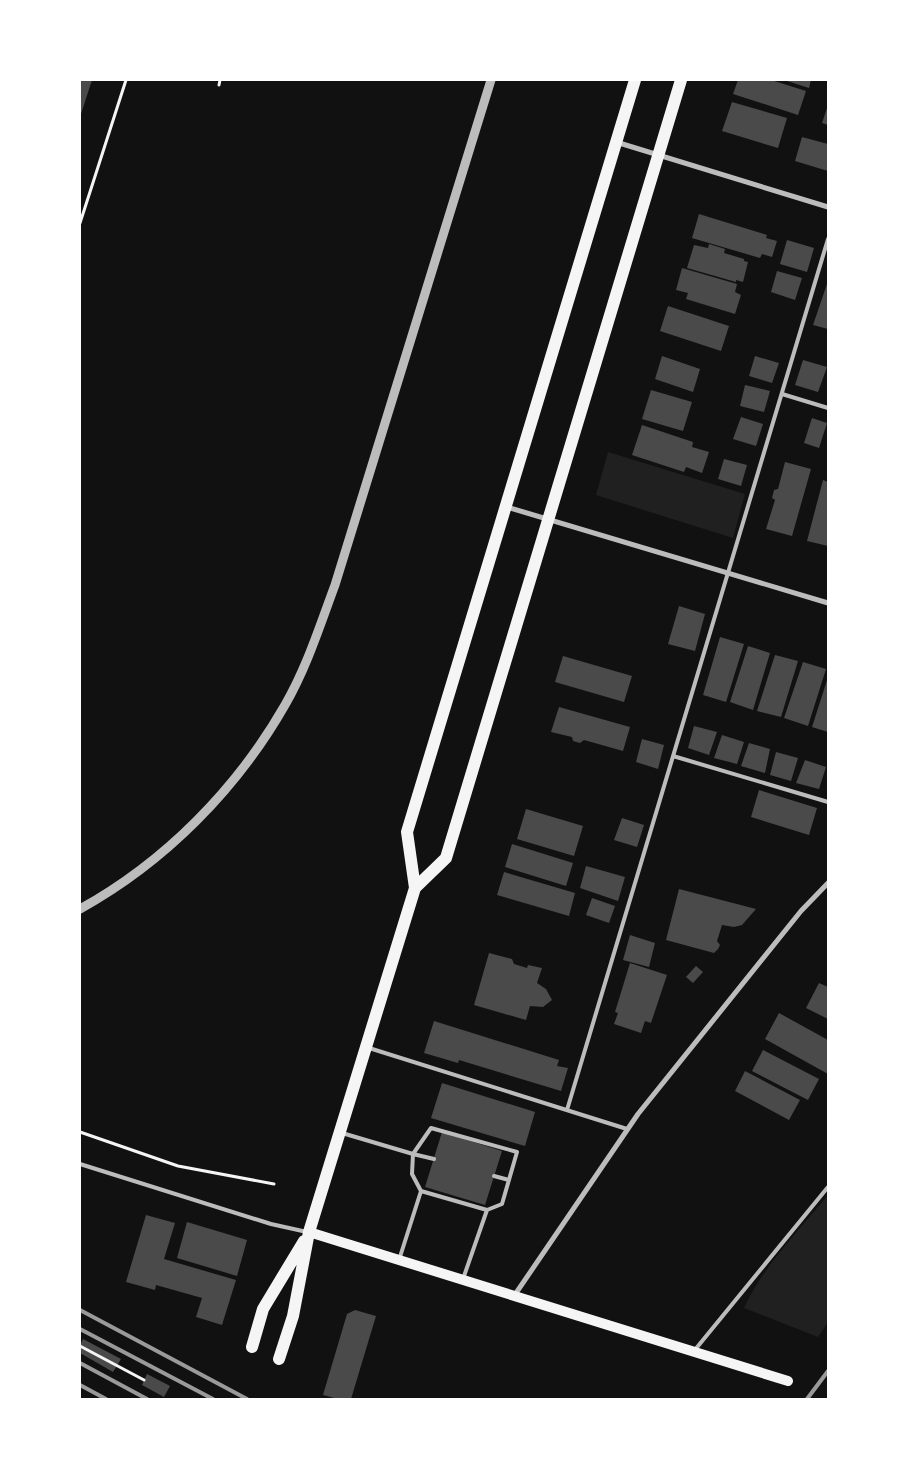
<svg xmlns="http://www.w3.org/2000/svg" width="908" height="1479" font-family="'Public Sans',sans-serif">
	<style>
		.green { fill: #202020 }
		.building { fill: #4a4a4a }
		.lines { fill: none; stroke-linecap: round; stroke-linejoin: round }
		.path { stroke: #f5f5f5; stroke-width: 3 }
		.service { stroke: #bcbcbc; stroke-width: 4 }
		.minor { stroke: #bcbcbc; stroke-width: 5 }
		.tertiary { stroke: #bcbcbc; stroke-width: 9 }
		.secondary { stroke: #f5f5f5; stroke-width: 10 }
		.primary { stroke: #f5f5f5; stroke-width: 12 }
		.rail { stroke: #9a9a9a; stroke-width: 4 }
	</style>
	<rect width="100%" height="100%" fill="#111"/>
	<path class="green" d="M 608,452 L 745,494 L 733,538 L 596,495 Z
		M 828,1195 L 828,1322 L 818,1337 L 744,1308 C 762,1268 800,1229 828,1195 Z"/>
	<path class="building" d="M 80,80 L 92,80 L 80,117 Z
		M 738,80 L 771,80 L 806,91 L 798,115 L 733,94 Z
		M 784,80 L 811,80 L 809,88 Z
		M 732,102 L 787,118 L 778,148 L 722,131 Z
		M 828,105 L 828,125 L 822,123 Z
		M 802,137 L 828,144 L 828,171 L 795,161 Z
		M 699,214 L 767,235 L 766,238 L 777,241 L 772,257 L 762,254 L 760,258 L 692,238 Z
		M 787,240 L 814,248 L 807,272 L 780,264 Z
		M 709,244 L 725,249 L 724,253 L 744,259 L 744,261 L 748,262 L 743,282 L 736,280 L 736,282 L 687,268 L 694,245 L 708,248 Z
		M 682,268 L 737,284 L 735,292 L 741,295 L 735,314 L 686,299 L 688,293 L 676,290 Z
		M 777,271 L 802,278 L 795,300 L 771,292 Z
		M 828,281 L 828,329 L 813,325 Z
		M 668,306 L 729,326 L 721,351 L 660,331 Z
		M 662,356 L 700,369 L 693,392 L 655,379 Z
		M 755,356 L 779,363 L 772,383 L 749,376 Z
		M 803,360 L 827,367 L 818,392 L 795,385 Z
		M 745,385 L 770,391 L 764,412 L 740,406 Z
		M 651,390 L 692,402 L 683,431 L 642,419 Z
		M 741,417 L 763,424 L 756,446 L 733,439 Z
		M 812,418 L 827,423 L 819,448 L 804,443 Z
		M 642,425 L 693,442 L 692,447 L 709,452 L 702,473 L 686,467 L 684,472 L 632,455 Z
		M 724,459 L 747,465 L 741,486 L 718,479 Z
		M 785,462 L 811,469 L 792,536 L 766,529 L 775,500 L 772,498 L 774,490 L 778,489 Z
		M 823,480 L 828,482 L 828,546 L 807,541 Z
		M 679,606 L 705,614 L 695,651 L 668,644 Z
		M 720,637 L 744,644 L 726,702 L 703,695 Z
		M 748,646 L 770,653 L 753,710 L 730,702 Z
		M 775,655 L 798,661 L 781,717 L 757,711 Z
		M 563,656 L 632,676 L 624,702 L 555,682 Z
		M 803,662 L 826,669 L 808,726 L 784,718 Z
		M 828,677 L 828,732 L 812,727 Z
		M 559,707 L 630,727 L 623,751 L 584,740 L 580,743 L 573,741 L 572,737 L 551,732 Z
		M 694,726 L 717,732 L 709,755 L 688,748 Z
		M 722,735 L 744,742 L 737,764 L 714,758 Z
		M 642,739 L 664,745 L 658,769 L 636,762 Z
		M 749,743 L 770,749 L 765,773 L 741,766 Z
		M 776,752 L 798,758 L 791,781 L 770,775 Z
		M 805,760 L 826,767 L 819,789 L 796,783 Z
		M 759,790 L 817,808 L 809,835 L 751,817 Z
		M 526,809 L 583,826 L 574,856 L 517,839 Z
		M 622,818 L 644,825 L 637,847 L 614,840 Z
		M 512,844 L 573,863 L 566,886 L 505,867 Z
		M 586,866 L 625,877 L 618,901 L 580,888 Z
		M 504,872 L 575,893 L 569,916 L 497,895 Z
		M 679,889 L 756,909 L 742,925 L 734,927 L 722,925 L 717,941 L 720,945 L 718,949 L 714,953 L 666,940 Z
		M 592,898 L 615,906 L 609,923 L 586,915 Z
		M 630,935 L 655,943 L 649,967 L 623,960 Z
		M 489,953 L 512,959 L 514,964 L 527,968 L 528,965 L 542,968 L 537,983 L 546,989 L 552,1000 L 543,1007 L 530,1006 L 526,1020 L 474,1005 Z
		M 630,963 L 667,975 L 651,1023 L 645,1021 L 641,1033 L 614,1024 L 618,1013 L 615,1012 Z
		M 696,966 L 703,972 L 693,983 L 686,977 Z
		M 819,983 L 828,987 L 828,1019 L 806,1008 Z
		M 779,1013 L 828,1040 L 828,1074 L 765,1039 Z
		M 434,1021 L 559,1060 L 557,1066 L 568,1068 L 561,1091 L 459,1060 L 458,1063 L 424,1053 Z
		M 763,1050 L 819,1079 L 808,1100 L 752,1071 Z
		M 745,1071 L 800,1100 L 789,1120 L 735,1091 Z
		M 442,1083 L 535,1112 L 525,1146 L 431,1118 Z
		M 442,1132 L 502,1151 L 485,1205 L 425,1187 Z
		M 146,1215 L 175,1223 L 164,1259 L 236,1280 L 222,1325 L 196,1317 L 202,1298 L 156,1285 L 155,1290 L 126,1282 Z
		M 187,1222 L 247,1240 L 237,1276 L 177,1258 Z
		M 355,1310 L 376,1316 L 351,1399 L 338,1399 L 323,1395 L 347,1314 Z
		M 83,1339 L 121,1359 L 113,1372 L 80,1353 L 80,1345 Z
		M 147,1374 L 170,1386 L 164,1397 L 142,1385 Z"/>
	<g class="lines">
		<path class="path" d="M 219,85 L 220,80
			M 80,223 L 126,80
			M 80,1132 L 178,1166 L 274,1184
			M 80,1346 L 144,1380"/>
		<path class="service" d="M 782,394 L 828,408
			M 673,756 L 828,802
			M 369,1048 L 627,1129
			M 567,1110 L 828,239
			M 342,1133 L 413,1154 L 431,1128 L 517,1152 L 502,1204 L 487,1210 L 463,1279
			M 434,1159 L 413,1154 L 412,1174 L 421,1191 L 487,1210
			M 80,1164 L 271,1224 L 307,1232
			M 494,1176 L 509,1180
			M 399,1260 L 421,1191
			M 694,1351 L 828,1187"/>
		<path class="minor" d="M 616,142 L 828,207
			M 507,507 L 828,603
			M 514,1296 L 638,1114 L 801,911 L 828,883"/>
		<path class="tertiary" d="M 80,909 C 165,862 237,789 285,705 C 307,667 320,625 335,585 L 491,80"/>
		<path class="secondary" d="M 309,1232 L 788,1381"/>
		<path class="primary" d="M 415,888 L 446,858 L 681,80
			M 252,1347 L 263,1309 L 304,1241
			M 279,1359 L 293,1316 L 309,1232 L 415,888 L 407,832 L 635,80"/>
		<path class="rail" d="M 80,1310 L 247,1399
			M 80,1329 L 213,1399
			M 80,1363 L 147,1399
			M 80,1385 L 106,1399
			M 807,1399 L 828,1371"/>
	</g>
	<rect width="908" height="1479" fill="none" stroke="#ffffff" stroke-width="162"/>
</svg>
